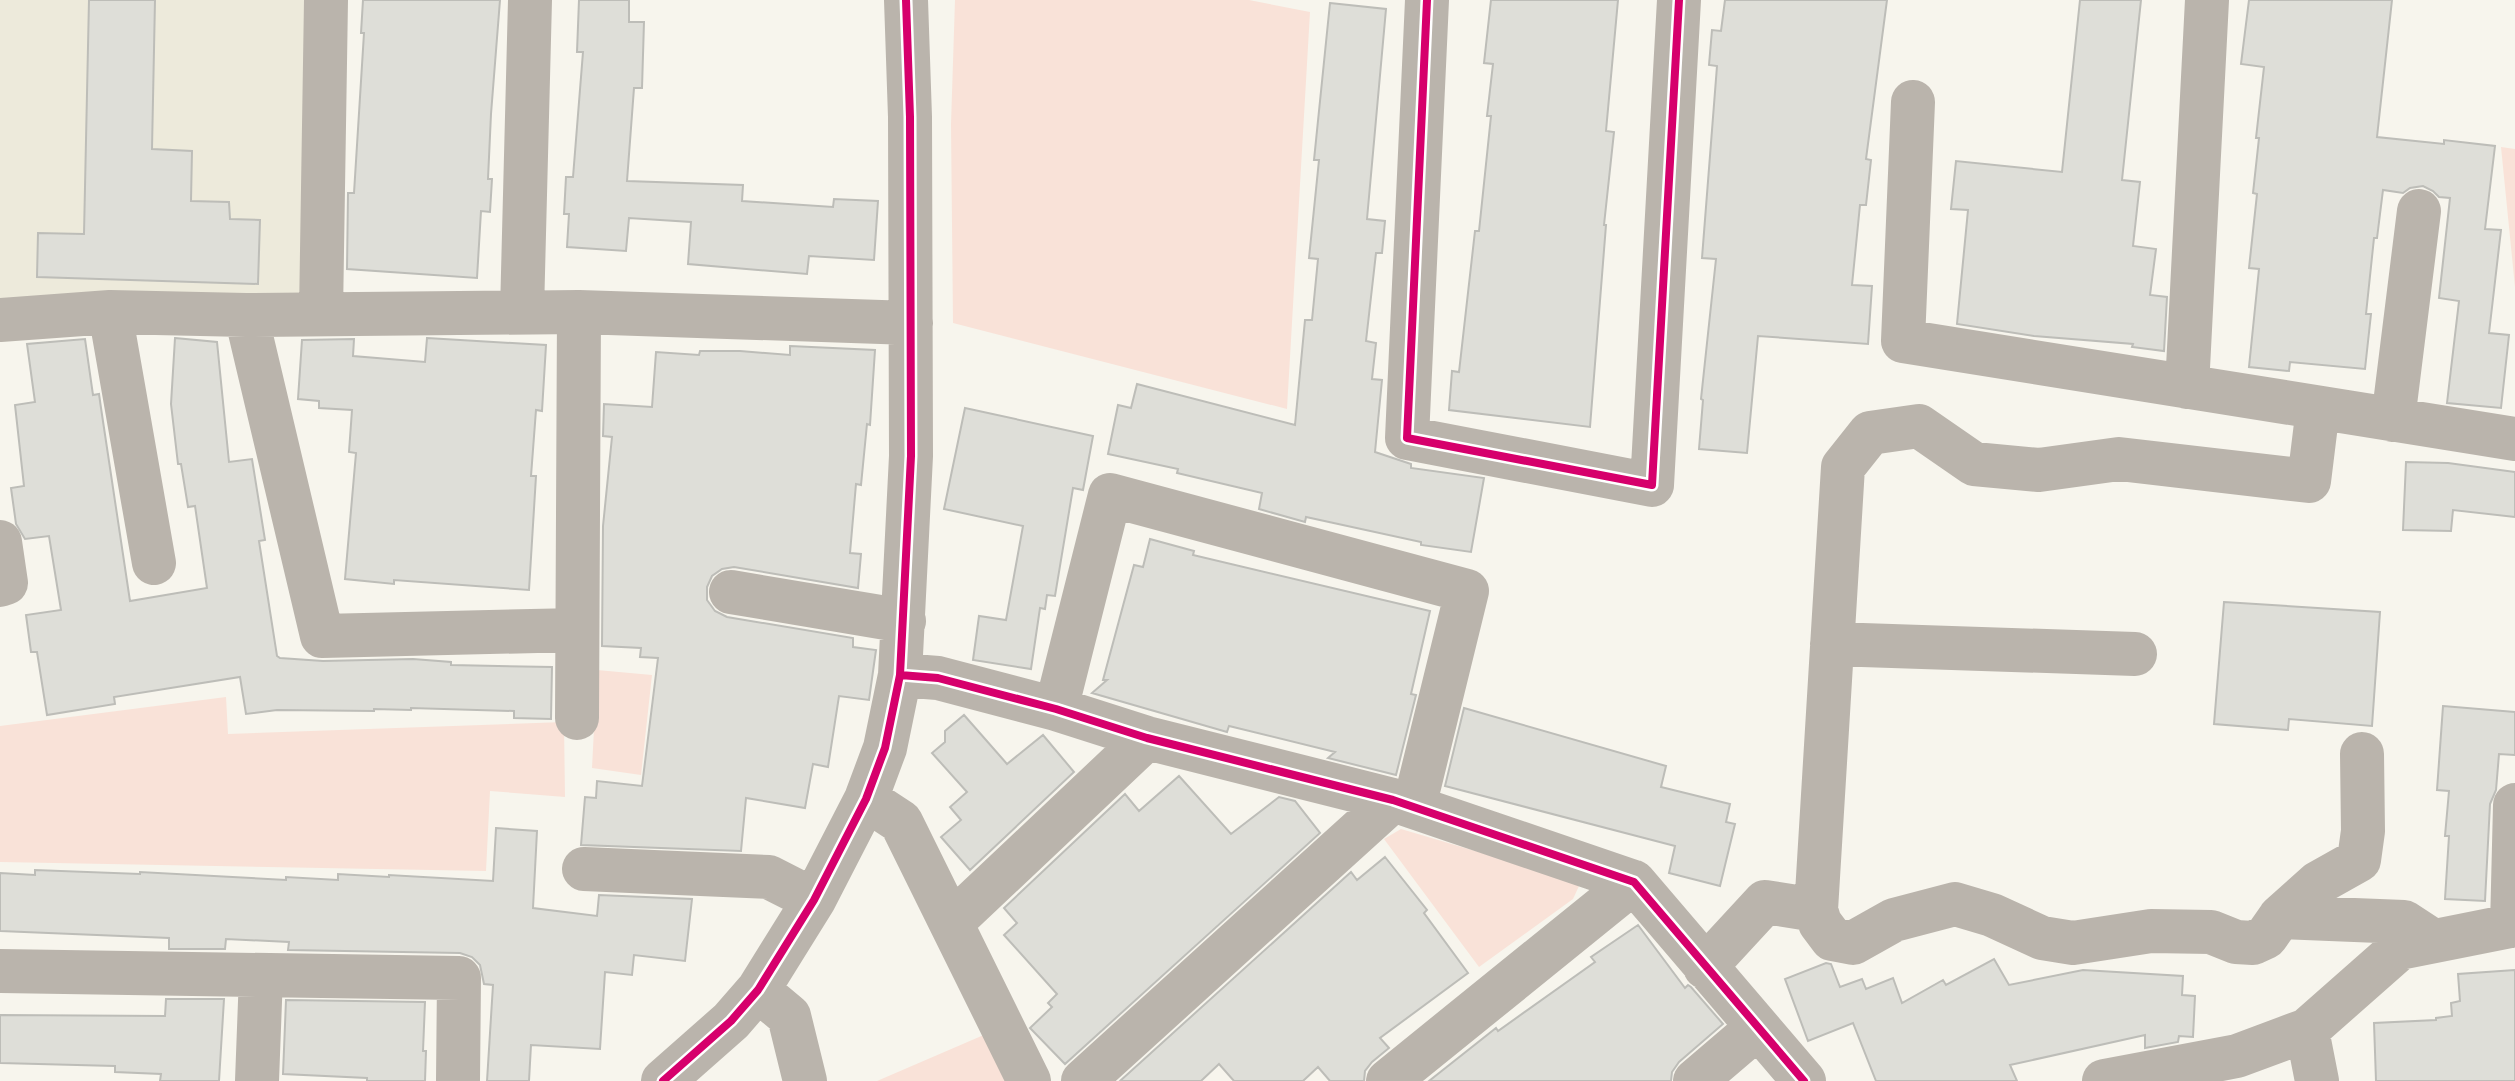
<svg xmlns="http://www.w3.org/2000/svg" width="2515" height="1081" font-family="'Alegreya Sans',sans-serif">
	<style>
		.built { fill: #edeadb }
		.green { fill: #f9e2d8 }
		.building { fill: #deded8; stroke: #bdbdb8; stroke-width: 2 }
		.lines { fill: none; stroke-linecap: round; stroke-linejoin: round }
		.minor { stroke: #bab4ac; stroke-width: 44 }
		.cycleway-casing { stroke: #fff; stroke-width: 13 }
		.cycleway { stroke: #d6006c; stroke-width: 8 }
	</style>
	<rect width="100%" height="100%" fill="#f7f5ed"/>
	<path class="built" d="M 0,0 L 311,0 L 307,294 L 0,299 Z"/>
	<path class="green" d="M 955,0 L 1249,0 L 1310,12 L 1287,409 L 953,323 L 951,124 Z
		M 2501,147 L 2515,149 L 2515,287 Z
		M 597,670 L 652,675 L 641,775 L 592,768 Z
		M 226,697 L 228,734 L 564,722 L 565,797 L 490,791 L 486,871 L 0,862 L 0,726 Z
		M 1401,829 L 1573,880 L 1579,886 L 1573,899 L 1479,967 L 1384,839 Z
		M 993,1031 L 1013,1081 L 877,1081 Z"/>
	<path class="building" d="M 89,0 L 155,0 L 152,149 L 192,151 L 191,201 L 229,202 L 230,219 L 260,220 L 258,284 L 37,277 L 38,233 L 84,234 Z
		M 363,0 L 500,0 L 491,114 L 488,179 L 492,179 L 490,212 L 481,211 L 477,278 L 347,269 L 348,193 L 354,193 L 364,33 L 361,33 Z
		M 579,0 L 629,0 L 629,22 L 644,22 L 642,88 L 634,88 L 627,181 L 743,185 L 742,201 L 833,207 L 834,199 L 878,201 L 874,260 L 809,256 L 807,274 L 688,264 L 691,222 L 629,218 L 626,251 L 567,247 L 569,214 L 564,214 L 566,177 L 573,177 L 583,52 L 577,52 Z
		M 1491,0 L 1618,0 L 1606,131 L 1614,132 L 1604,225 L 1606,225 L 1590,427 L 1449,410 L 1452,371 L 1459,372 L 1475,231 L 1479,231 L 1491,116 L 1487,116 L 1493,64 L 1484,63 Z
		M 1725,0 L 1887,0 L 1866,159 L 1871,160 L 1866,205 L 1860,205 L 1852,285 L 1872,286 L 1868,344 L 1758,336 L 1747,453 L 1699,449 L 1703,400 L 1701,399 L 1716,259 L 1702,258 L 1717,66 L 1709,65 L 1712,30 L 1721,31 Z
		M 2080,0 L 2141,0 L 2122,180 L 2140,182 L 2133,246 L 2156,249 L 2150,295 L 2167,297 L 2164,351 L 2132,347 L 2133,344 L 2034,336 L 1957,324 L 1968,210 L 1951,209 L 1956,161 L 2062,172 Z
		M 2249,0 L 2392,0 L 2377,137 L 2444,144 L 2444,140 L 2495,146 L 2485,229 L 2501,230 L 2489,333 L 2509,335 L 2501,408 L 2447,403 L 2459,301 L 2439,298 L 2450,198 L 2439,197 L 2433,191 L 2423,186 L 2410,188 L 2403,193 L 2383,190 L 2377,238 L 2374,238 L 2366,314 L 2371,314 L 2365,369 L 2290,362 L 2289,371 L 2249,367 L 2259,269 L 2249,268 L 2257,194 L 2253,193 L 2259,138 L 2256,138 L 2264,67 L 2241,64 Z
		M 1330,3 L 1386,9 L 1367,219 L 1385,221 L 1382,253 L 1376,253 L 1366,341 L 1376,343 L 1372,379 L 1382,380 L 1375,452 L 1411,464 L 1411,468 L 1484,478 L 1471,552 L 1421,545 L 1421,542 L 1306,517 L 1305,522 L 1259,509 L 1262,493 L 1177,473 L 1178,469 L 1108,454 L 1118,405 L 1131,408 L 1137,384 L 1295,425 L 1305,320 L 1312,320 L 1318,259 L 1309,258 L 1319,160 L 1314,160 Z
		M 175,338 L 217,342 L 229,462 L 252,459 L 265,540 L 259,541 L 277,656 L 280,658 L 323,661 L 413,659 L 451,662 L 451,665 L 552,667 L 551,719 L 514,718 L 514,711 L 411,708 L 411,710 L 374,709 L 374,711 L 277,710 L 246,714 L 240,677 L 114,697 L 115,704 L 47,715 L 37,652 L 31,652 L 26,615 L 61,610 L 49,536 L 25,539 L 16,524 L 11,488 L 24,486 L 15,405 L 35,402 L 27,344 L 85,339 L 93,395 L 99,394 L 101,408 L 130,601 L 207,588 L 195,506 L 188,507 L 181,464 L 178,464 L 171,404 Z
		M 427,338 L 546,345 L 542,411 L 536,410 L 531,476 L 536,476 L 529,590 L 394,580 L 394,584 L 345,579 L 356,453 L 349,452 L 352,410 L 319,408 L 319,401 L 298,399 L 302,340 L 354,339 L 353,356 L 425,362 Z
		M 790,346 L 875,350 L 870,425 L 867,424 L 861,485 L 856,484 L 850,553 L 861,554 L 858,588 L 734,567 L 722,569 L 712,576 L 707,587 L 707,600 L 715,611 L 727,617 L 853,638 L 853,647 L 876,650 L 869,700 L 839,696 L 828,767 L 813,764 L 805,808 L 746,798 L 741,851 L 581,845 L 585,797 L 596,798 L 597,781 L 642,786 L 658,658 L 640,657 L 641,648 L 602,646 L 603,526 L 612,437 L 603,436 L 604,404 L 652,407 L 656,352 L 699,355 L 700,351 L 740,351 L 790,355 Z
		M 965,408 L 1093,436 L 1083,490 L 1073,488 L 1055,596 L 1047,595 L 1045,609 L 1040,608 L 1031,669 L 973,660 L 979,616 L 1006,620 L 1023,526 L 944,509 Z
		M 2406,462 L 2448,463 L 2515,472 L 2515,517 L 2453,510 L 2451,531 L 2403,530 Z
		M 1150,539 L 1194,551 L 1193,555 L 1430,611 L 1411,694 L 1416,695 L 1396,775 L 1328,758 L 1335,752 L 1229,726 L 1227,732 L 1092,693 L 1107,680 L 1103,680 L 1134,565 L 1143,567 Z
		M 2224,602 L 2380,612 L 2372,726 L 2289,719 L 2288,730 L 2214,724 Z
		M 2443,706 L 2515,712 L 2515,755 L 2499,754 L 2496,790 L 2490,804 L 2485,901 L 2445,899 L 2449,836 L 2445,836 L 2449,791 L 2437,790 Z
		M 1464,708 L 1666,766 L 1661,787 L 1730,804 L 1726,822 L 1735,824 L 1720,886 L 1669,873 L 1675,846 L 1445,786 Z
		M 964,715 L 1007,764 L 1043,735 L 1074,772 L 970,870 L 941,837 L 961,820 L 950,807 L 967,792 L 932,753 L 945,742 L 945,731 Z
		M 1179,776 L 1231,834 L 1279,797 L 1295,801 L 1320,833 L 1065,1064 L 1030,1028 L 1052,1007 L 1048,1003 L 1057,994 L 1004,935 L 1017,923 L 1004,908 L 1125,794 L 1139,811 Z
		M 496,828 L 537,831 L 533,908 L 597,916 L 599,895 L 692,899 L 685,961 L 634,955 L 632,975 L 605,972 L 600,1049 L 531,1045 L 529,1081 L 487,1081 L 493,985 L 484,984 L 480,965 L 472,957 L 460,953 L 288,950 L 289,942 L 226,939 L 225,949 L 169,949 L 169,938 L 0,931 L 0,873 L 35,875 L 35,870 L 140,874 L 140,872 L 286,880 L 286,877 L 338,880 L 338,874 L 389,877 L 389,875 L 493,881 Z
		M 1385,857 L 1427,910 L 1424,913 L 1468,973 L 1380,1038 L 1389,1048 L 1372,1062 L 1365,1071 L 1364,1081 L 1330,1081 L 1318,1067 L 1303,1081 L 1234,1081 L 1219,1064 L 1201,1081 L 1120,1081 L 1351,872 L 1357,880 Z
		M 1638,925 L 1685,988 L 1688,985 L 1691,987 L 1723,1024 L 1679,1062 L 1672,1072 L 1671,1081 L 1429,1081 L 1496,1028 L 1498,1031 L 1595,962 L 1591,957 Z
		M 1994,959 L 2009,985 L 2083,970 L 2183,976 L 2182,995 L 2195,996 L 2193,1037 L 2179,1036 L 2178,1042 L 2145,1048 L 2145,1035 L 2010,1065 L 2017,1081 L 1876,1081 L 1853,1023 L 1808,1041 L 1785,979 L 1826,963 L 1831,964 L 1840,987 L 1862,979 L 1866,989 L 1893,978 L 1902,1003 L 1943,980 L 1946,985 Z
		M 2515,970 L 2515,1081 L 2376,1081 L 2374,1023 L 2436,1020 L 2436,1018 L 2452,1016 L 2451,1003 L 2460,1001 L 2458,974 Z
		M 166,999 L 224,999 L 219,1081 L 160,1081 L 161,1074 L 115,1072 L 115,1066 L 0,1063 L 0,1015 L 165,1016 Z
		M 286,1000 L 425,1002 L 423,1051 L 426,1051 L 425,1081 L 367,1081 L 367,1078 L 283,1074 Z"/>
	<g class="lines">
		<path class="minor" d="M 1427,0 L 1407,438 L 1652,485 L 1679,0
			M 1913,102 L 1903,341 L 2515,439
			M 110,312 L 154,563
			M 522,312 L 530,0
			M 321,314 L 326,0
			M 246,315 L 322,636 L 577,630
			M 0,320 L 110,312 L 246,315 L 579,312 L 911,323
			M 2187,387 L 2207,0
			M 2393,420 L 2419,211
			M 0,542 L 6,583 L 0,585
			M 731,592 L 904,621
			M 1832,644 L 2135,654
			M 900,675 L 938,678 L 1056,709 L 1147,738 L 1393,800 L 1634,882 L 1804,1081
			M 1056,709 L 1110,495 L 1467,591 L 1414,807
			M 577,718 L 579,312
			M 866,799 L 901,822 L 1029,1081
			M 584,869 L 769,877 L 814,900
			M 1816,910 L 1820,923 L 1832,939 L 1853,943 L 1894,920 L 1955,904 L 1992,915 L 2042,938 L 2073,943 L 2151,931 L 2211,932 L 2236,942 L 2253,943 L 2266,937 L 2280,917 L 2404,922 L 2433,941
			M 2280,917 L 2318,883 L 2359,860 L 2363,831 L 2362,754
			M 951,923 L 1147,738
			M 2512,926 L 2515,805
			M 1705,967 L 1765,902 L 1816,910 L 1843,467 L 1870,433 L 1919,426 L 1974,464 L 2039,470 L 2119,459 L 2309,481 L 2318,408
			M 0,971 L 459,978 L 458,1081
			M 758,990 L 789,1016 L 805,1081
			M 2307,1030 L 2317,1081
			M 257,1081 L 261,975
			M 663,1081 L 731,1021 L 758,990 L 814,900 L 866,799 L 885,748 L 900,675 L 911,456 L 910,117 L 906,0
			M 1083,1081 L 1393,800
			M 1388,1081 L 1634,882
			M 1695,1081 L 1757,1028
			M 2104,1081 L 2237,1056 L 2307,1030 L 2400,948 L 2515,925"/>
		<defs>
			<path id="cycleway" d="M 1427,0 L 1407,438 L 1652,485 L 1679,0
				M 900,675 L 938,678 L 1056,709 L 1147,738 L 1393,800 L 1634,882 L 1804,1081
				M 663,1081 L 731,1021 L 758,990 L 814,900 L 866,799 L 885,748 L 900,675 L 911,456 L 910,117 L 906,0"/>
		</defs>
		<use href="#cycleway" class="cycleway-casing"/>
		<use href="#cycleway" class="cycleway"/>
	</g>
</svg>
